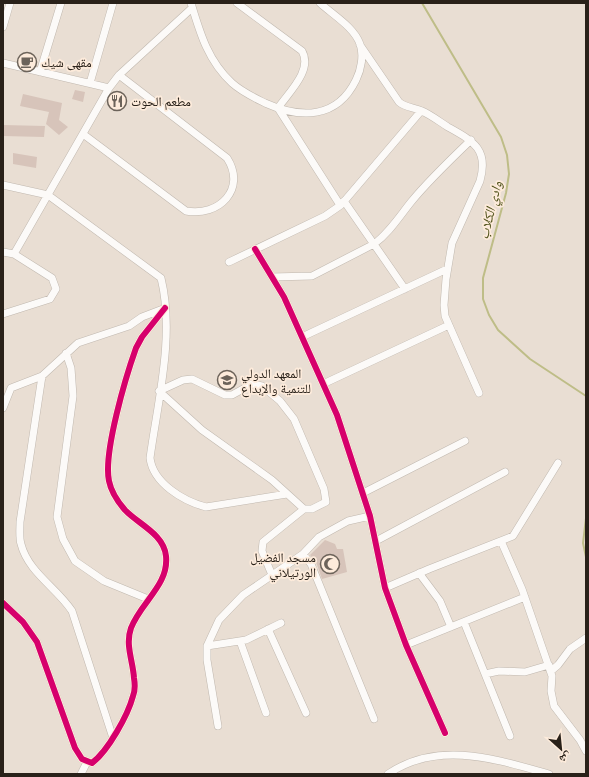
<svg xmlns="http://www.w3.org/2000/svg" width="589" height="777" font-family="'Zilla Slab','Noto Naskh Arabic',serif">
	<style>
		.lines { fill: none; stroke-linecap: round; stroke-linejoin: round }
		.stream { stroke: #bebd87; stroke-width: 2 }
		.building { fill: #d7c4ba }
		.minor-casing { stroke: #c0b8af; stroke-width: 8 }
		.minor { stroke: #fcfaf8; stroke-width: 7 }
		.cycleway-casing { stroke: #fdebdb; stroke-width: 8 }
		.cycleway { stroke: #d6006c; stroke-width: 6 }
		.labels { text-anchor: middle; stroke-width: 3.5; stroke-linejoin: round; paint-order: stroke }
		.poi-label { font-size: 13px; fill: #292119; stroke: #fdebdb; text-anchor: start }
		.water-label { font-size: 14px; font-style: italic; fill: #51531c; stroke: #fdebdb }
	</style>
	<rect width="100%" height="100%" fill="#e9ded3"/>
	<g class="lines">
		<path class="stream" d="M 422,3 L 501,137 L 507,155 L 509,174 L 506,193 L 483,278 L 483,299 L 489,315 L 498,330 L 530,359 L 586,396
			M 586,518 L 583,543 L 586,557"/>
	</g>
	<path class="building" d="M 75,90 L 85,92 L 83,102 L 72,99 Z
		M 23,94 L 62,103 L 59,120 L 68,127 L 59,135 L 46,124 L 49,112 L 20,106 Z
		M 3,125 L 45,126 L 44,137 L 3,136 Z
		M 13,153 L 37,157 L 36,168 L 13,164 Z
		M 325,540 L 335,544 L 337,549 L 343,549 L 347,572 L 322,579 L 316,562 L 310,555 Z"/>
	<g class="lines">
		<defs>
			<path id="minor" d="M 191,3 C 200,33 208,61 232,83 C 242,92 253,97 265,103 C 301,119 337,119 356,80 C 361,70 364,55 360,44 C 354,27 333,15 320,3
				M 237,3 L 302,51 C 313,70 289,92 278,108 L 340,205
				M 3,27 L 10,3
				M 360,45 L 399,102 C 406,108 414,107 422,111 C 431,115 440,122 448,127 C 473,141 489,149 480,181 L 452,243 L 446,279 L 444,305 L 445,316 L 479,393
				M 3,63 L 109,88
				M 40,72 L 61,3
				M 90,83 L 113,3
				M 83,134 L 186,211 C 219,217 247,189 227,158 L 119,75
				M 3,185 L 48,195 L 161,278 C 175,335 158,400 150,458 C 153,483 183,501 206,507 L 287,494
				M 344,201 L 405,289
				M 255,249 L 284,297 L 337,415 L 370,516 L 385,588 L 406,645 L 445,733
				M 3,252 L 14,254 L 52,278 L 56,289 L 50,299 L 3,314
				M 14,254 L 109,88 L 119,75 L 192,8
				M 229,262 L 325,216 L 341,205 L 421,111
				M 272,277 L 312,276 L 374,244 C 389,233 399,217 411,202 C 429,180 450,160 471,140
				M 302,337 L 447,269
				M 66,353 L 71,368 L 73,396 L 57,517 L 63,539 L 75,561 L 104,581 L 148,599
				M 42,376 L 20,522 C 20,529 19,538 21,544 C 28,572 57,588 72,611 L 113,738
				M 192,379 L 225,395 L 232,395 L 252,384 L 262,386 L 280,401 L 294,419 L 324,489 L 326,502 L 312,509 L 304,509 L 272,480 L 202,430 L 159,391 L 183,380 Z
				M 323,384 L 449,325
				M 3,408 L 11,388 L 42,376 L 78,343 L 129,326 L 142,317 L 163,309
				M 363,493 L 465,441
				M 376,541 L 505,472
				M 501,541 L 522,589 L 552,676 L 551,691 L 554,706 L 580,740 L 586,751
				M 303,554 L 311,564 L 374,719
				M 419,573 L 440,601 L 451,627
				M 272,575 L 262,551 L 263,542 L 304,509
				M 385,588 L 429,569 L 513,536 L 558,463
				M 3,603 L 23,622 L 37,642 L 75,748 L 82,759 L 92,763 C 108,751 128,715 133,696 C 135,691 135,684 134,678 C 133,661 125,645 131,628 C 141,602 169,585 166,556 C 164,534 138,524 125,510 C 118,502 111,491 109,481 C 103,453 126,376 136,348 L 142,337 L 165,308
				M 464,622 L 510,736
				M 268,629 L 306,713
				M 240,641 L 266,713
				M 406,645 L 525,597
				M 207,646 L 246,640 L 281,623
				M 551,671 L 558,665 L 570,649 L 586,638
				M 485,674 L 499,671 L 525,672 L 549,665
				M 218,726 L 207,660 L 207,646 L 219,620 L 243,595 L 303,554 L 319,537 L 348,521 L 370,516
				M 81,774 L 87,762
				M 388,774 C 438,740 495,759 549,774"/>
		</defs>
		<use href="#minor" class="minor-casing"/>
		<use href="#minor" class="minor"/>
		<defs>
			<path id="cycleway" d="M 255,249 L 284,297 L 337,415 L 370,516 L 385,588 L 406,645 L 445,733
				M 3,603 L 23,622 L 37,642 L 75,748 L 82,759 L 92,763 C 108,751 128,715 133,696 C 135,691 135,684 134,678 C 133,661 125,645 131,628 C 141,602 169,585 166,556 C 164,534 138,524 125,510 C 118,502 111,491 109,481 C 103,453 126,376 136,348 L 142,337 L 165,308"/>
		</defs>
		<use href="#cycleway" class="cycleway-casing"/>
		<use href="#cycleway" class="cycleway"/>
	</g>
	<defs>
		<symbol id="cafe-ring" viewBox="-11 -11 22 22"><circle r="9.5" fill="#fdebdb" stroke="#6c635a" stroke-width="1.5"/><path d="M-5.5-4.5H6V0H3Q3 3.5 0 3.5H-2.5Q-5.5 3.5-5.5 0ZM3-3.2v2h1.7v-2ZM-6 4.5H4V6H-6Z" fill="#6c635a"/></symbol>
		<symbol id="restaurant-ring" viewBox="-11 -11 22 22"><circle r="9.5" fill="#fdebdb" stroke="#6c635a" stroke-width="1.5"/><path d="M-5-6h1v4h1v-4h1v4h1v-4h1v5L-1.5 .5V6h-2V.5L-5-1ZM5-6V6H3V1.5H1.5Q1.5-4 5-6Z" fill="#6c635a"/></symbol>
		<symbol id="school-ring" viewBox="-11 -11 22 22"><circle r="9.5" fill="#fdebdb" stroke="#6c635a" stroke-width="1.5"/><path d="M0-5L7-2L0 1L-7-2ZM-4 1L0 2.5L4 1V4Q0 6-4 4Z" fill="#6c635a"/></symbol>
		<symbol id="mosque-ring" viewBox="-11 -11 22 22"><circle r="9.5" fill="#fdebdb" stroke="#6c635a" stroke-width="1.5"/><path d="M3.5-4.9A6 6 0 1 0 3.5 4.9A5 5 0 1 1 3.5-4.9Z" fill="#6c635a"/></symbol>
	</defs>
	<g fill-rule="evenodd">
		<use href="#cafe-ring" x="16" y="51" width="22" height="22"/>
		<use href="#restaurant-ring" x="106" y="90" width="22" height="22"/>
		<use href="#school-ring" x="216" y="369" width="22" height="22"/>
		<use href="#mosque-ring" x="319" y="553" width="22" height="22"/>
	</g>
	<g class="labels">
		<g class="poi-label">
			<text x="41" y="67">مقهى شيك</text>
			<text x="131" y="106">مطعم الحوت</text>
			<text x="241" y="378">المعهد الدولي<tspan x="241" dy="15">للتنمية والإبداع</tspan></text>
			<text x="316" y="562" text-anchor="end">مسجد الفضيل<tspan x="316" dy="15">الورتيلاني</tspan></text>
		</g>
		<g class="water-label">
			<text transform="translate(490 210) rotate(-76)" y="5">وادي الكلاب</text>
		</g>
	</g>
	<rect width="589" height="777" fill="none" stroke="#292119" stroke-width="8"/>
	<g transform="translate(561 749) rotate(153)" stroke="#fdebdb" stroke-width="3" paint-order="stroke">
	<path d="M0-3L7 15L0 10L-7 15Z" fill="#292119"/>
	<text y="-6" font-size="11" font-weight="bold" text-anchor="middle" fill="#292119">ش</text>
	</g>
</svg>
